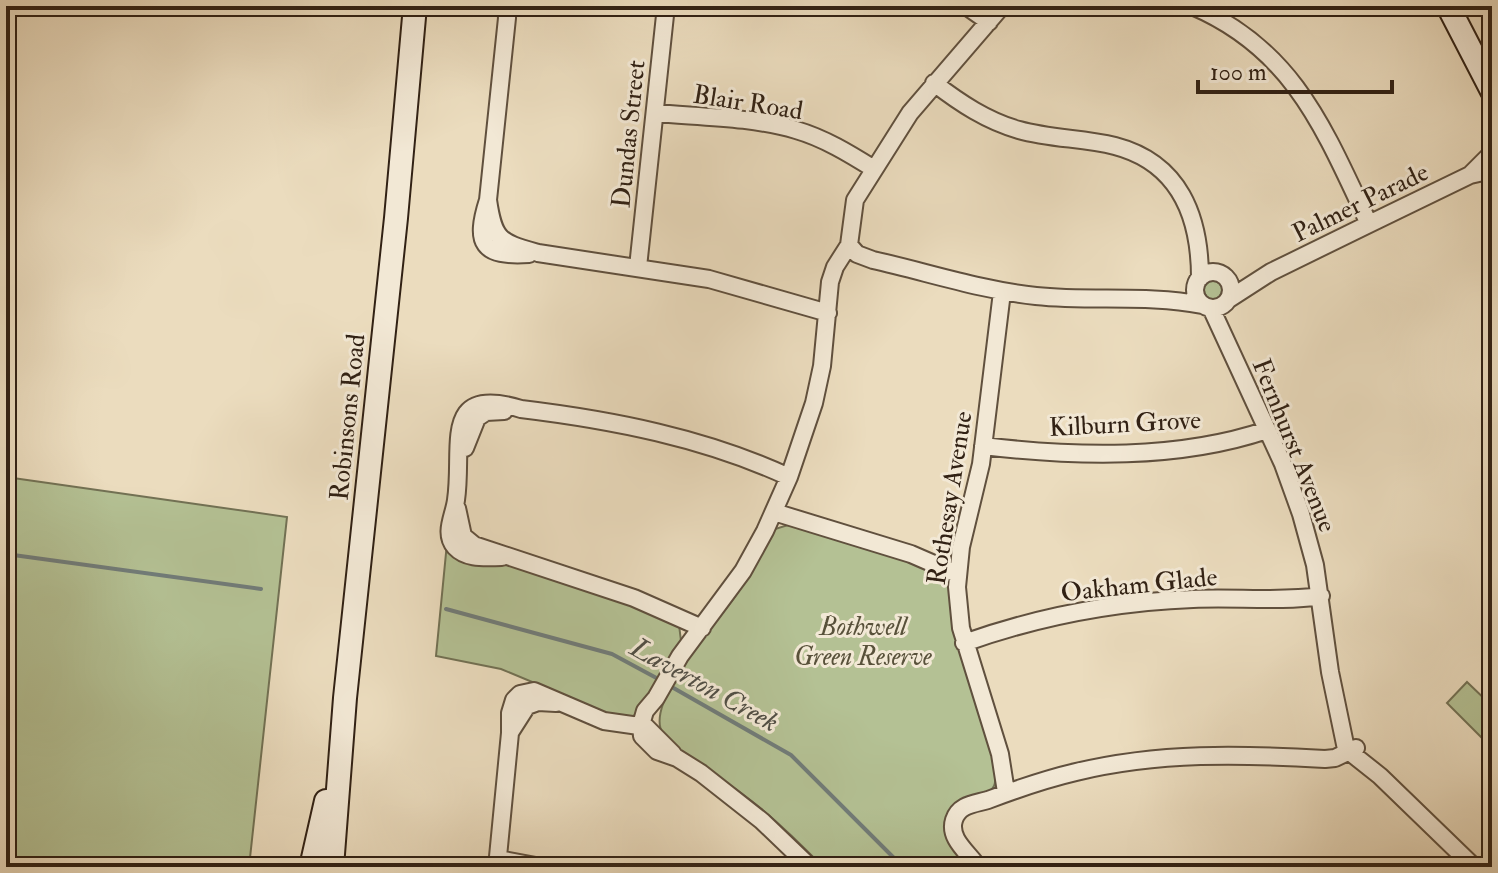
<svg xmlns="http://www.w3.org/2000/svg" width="1498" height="873" font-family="'IM FELL Double Pica',serif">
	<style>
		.green { fill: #b4c194; stroke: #727154; stroke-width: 2 }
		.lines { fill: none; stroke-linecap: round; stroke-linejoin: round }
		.stream { stroke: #717c79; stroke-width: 4 }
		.street-casing { stroke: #60503e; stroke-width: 20 }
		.secondary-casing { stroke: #312114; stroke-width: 26 }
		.street { stroke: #f2e8d5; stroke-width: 16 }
		.secondary { stroke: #f2e8d5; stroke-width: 22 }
		.labels { text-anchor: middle; stroke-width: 6; stroke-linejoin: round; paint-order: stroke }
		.street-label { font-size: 26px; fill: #312114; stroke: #f2e8d5 }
		.park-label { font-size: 26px; font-style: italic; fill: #58513a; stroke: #f2e8d5 }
		.water-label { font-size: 28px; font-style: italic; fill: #514f46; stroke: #f2e8d5 }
	</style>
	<rect width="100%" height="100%" fill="#ebdcbe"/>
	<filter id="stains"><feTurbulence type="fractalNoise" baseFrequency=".0025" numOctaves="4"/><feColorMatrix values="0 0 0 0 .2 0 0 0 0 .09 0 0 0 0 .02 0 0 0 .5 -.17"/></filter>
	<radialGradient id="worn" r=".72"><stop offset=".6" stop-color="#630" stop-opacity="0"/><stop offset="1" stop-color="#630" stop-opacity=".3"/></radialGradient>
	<path class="green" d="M1204 290a9 9 0 1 1 18 0a9 9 0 1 1-18 0Z
		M 6,477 L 287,517 L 249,867 L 6,867 Z
		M 788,525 C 816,530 936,563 949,584 C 956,612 1003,770 994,786 C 989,796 972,800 962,804 L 950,840 L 968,867 L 823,867 C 797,840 771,815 741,793 C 719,776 678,755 663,734 C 643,703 716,624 734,598 C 749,576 762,552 775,529 Z
		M 447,543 L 500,563 L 566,579 L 679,625 L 681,641 L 643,708 L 631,718 L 616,717 L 501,669 L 436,656 Z
		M 1467,682 L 1492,706 L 1492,742 L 1489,745 L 1447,703 Z"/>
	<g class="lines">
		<path class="stream" d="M 6,554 L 261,589
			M 446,609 L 612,654 L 662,681
			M 670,686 L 791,755 L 903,867"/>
		<defs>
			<path id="street" d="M 506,6 L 507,18 L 488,200 C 474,244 482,257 529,254
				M 966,6 L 989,22
				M 1192,6 C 1294,49 1325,131 1369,224
				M 934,83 C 960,103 987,121 1019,130 C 1051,139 1083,138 1115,146 C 1180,163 1200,217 1200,278
				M 655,113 C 701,117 752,117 796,130 C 824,138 850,154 874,169
				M 1471,174 L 1492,153
				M 488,200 C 494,241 500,242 538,253 L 709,279 L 828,313
				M 849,245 L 857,254 L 873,260 C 927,272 980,290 1036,296 C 1092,302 1147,294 1202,305
				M 638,267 L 666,6
				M1195 290a18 18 0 1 1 36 0a18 18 0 1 1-36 0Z
				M 1002,292 L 981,464 L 961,547 L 957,587 L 961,628 L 1000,754 L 1006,792
				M 1229,299 L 1271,272 L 1369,224 L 1470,175 L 1492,170
				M 1211,308 L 1283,464 L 1301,514 L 1315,565 L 1330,672 L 1346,749 L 1380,776 L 1474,867
				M 983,446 C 1076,457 1178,460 1267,430
				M 465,448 L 477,418 L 486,412 L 504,411
				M 457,508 L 463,536 L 474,545 L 634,598 L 702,628
				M 774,512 L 911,554 L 957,574
				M 502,557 C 487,557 467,560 455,547 C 443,533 454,516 456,500 C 464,446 440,384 521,409 C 612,420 705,438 789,477
				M 964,643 C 1037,617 1115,602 1193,599 C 1236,597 1279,602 1321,596
				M 511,731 L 527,706 L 538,702 L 556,703
				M 498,859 L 541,867
				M 497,867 L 510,733 L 510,713 L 514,700 L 520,694 L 534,691 L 604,721 L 646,727 L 673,754
				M 810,867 L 762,821 L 701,773 L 677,758 L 657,751 L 642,736 L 641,725 L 645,711 L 656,698 L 680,656 L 743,571 L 765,531 L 789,477 L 814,403 L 822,366 L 830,282 L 835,267 L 849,245 L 855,200 L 910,113 L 1002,6
				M 978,867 C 969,853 948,839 954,820 C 959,804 975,804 988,800 C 1017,789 1046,779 1076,772 C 1159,752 1241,754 1325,759 L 1335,758 L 1356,748"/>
			<path id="secondary" d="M 1448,6 L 1492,91
				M 311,867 L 326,801
				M 332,867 L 345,698 L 396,218 L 415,6"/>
		</defs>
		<use href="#street" class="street-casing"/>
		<use href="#secondary" class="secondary-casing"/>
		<use href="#street" class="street"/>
		<use href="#secondary" class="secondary"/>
	</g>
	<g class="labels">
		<g class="street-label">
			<text transform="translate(748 102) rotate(9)" y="9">Blair Road</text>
			<text transform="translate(628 134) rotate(-84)" y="9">Dundas Street</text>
			<text transform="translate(1360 202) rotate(-26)" y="9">Palmer Parade</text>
			<text transform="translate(347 417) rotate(-84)" y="9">Robinsons Road</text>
			<text transform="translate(1125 423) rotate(-3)" y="9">Kilburn Grove</text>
			<text transform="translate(1295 445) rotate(68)" y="9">Fernhurst Avenue</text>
			<text transform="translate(949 498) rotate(-81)" y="9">Rothesay Avenue</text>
			<text transform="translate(1139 584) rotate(-6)" y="9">Oakham Glade</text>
		</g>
		<g class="park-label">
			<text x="863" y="635">Bothwell<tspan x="863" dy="30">Green Reserve</tspan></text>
		</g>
		<g class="water-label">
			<text transform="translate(705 684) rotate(29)" y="10">Laverton Creek</text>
		</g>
	</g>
	<rect width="1498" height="873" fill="none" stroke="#ebdcbe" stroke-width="32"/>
	<rect x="8" y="8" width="1482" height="857" fill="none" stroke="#312114" stroke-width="4"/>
	<rect x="16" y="16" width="1466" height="841" fill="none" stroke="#312114" stroke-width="2"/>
	<path d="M1198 80v12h194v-12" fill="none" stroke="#312114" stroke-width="4"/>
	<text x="1210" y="80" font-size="24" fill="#312114" stroke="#f2e8d5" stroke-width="6" paint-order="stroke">100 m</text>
	<rect width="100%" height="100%" filter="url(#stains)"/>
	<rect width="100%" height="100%" fill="url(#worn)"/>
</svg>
